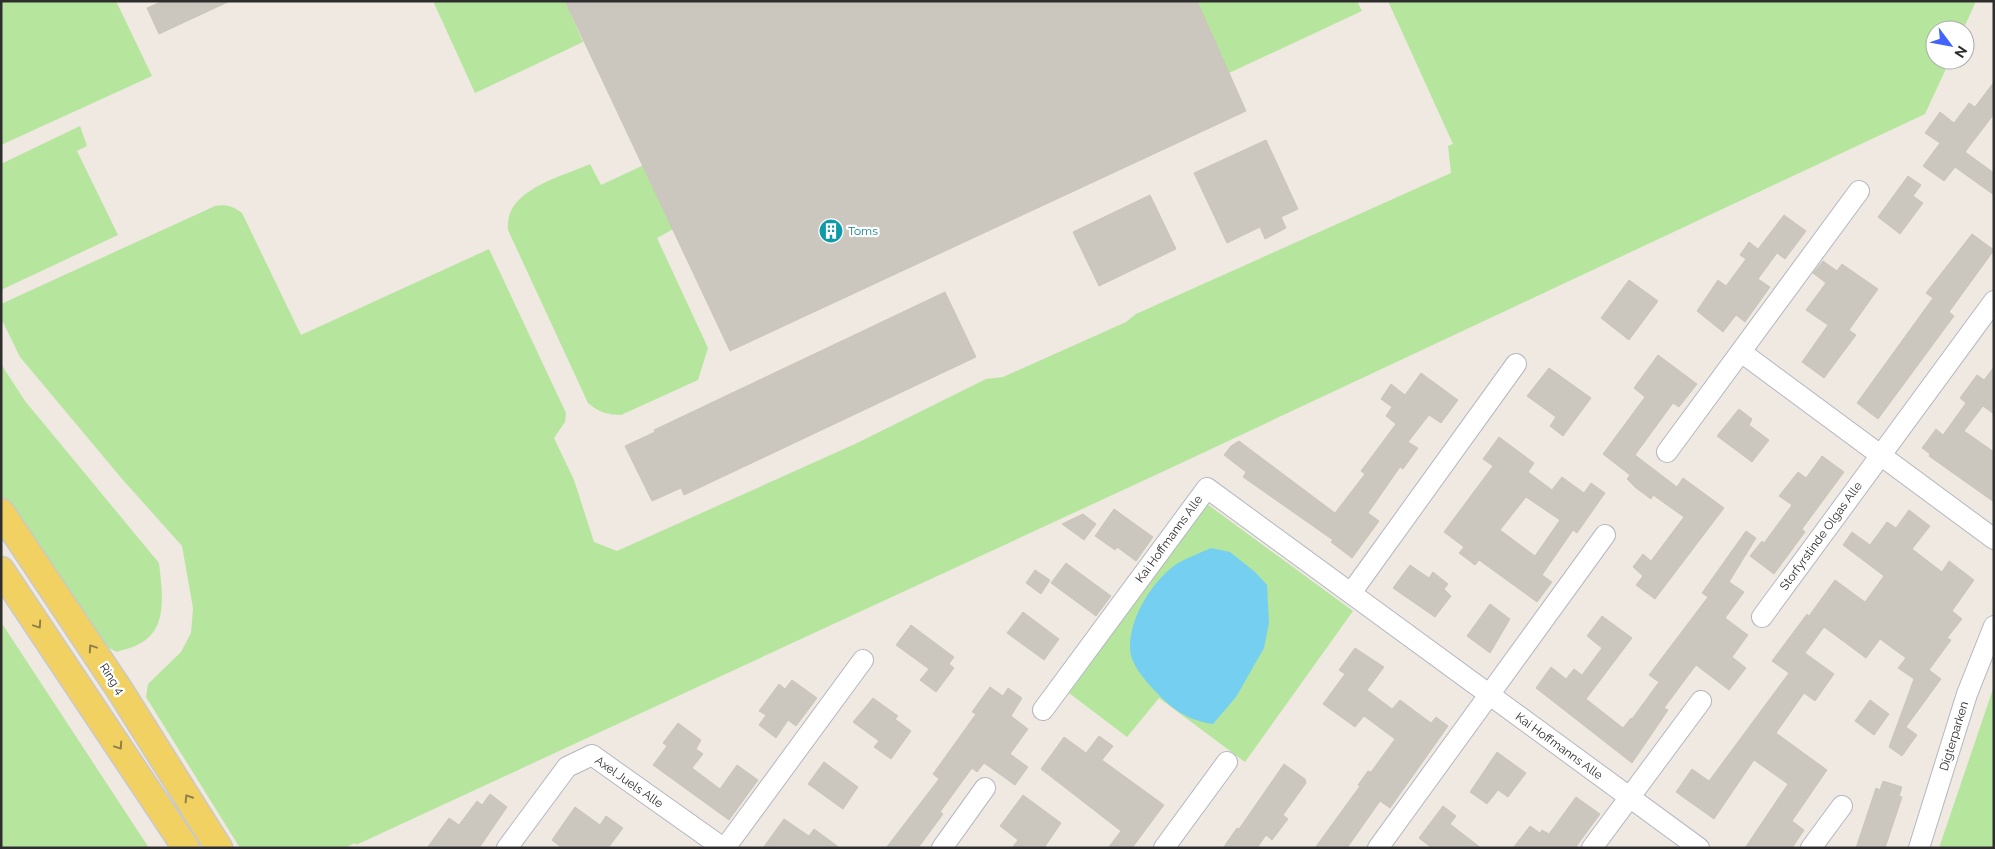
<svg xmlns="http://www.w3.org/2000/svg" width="1995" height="849" font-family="Raleway,sans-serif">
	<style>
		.green { fill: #b6e59e }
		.water { fill: #75cff0 }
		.building { fill: #cbc7bf; stroke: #cbc5ba; fill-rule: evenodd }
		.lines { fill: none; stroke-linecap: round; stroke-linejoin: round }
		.minor-casing { stroke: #b4b7c1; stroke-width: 22 }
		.major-casing { stroke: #c9c9c9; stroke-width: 29 }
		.minor { stroke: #fff; stroke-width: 20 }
		.major { stroke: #f2d163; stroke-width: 26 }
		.oneway { stroke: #908048 }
		.labels { text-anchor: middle; stroke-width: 4.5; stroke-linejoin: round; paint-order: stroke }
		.culture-label { font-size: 12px; fill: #0d838f; stroke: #fff; text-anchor: start }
		.street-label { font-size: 12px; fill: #2e2e2e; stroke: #fff }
	</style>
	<rect width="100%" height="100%" fill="#efe9e1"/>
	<path class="green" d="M 1,1 L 116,1 L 152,76 L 1,145 Z
		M 433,1 L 565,1 L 583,42 L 475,93 Z
		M 1197,1 L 1357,1 L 1362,11 L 1229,73 Z
		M 1388,1 L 1976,1 L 1963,30 L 1935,30 L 1935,60 L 1950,60 L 1925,114 L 1162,472 L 356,845 L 355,843 L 345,848 L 240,848 L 146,697 L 148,684 L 181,652 L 191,633 L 193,608 L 182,546 L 123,480 L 20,357 L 2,320 L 1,304 L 215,206 C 226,204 233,206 242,213 L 301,335 L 489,249 L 566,413 L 565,422 L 554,438 L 574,480 L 594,542 L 617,551 L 855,444 L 986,379 L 1003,377 L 1126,322 L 1136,314 L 1451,173 L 1448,146 L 1453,144 Z
		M 80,126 L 87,146 L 77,151 L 118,235 L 1,290 L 1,164 Z
		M 590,164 L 601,185 L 646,164 L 675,228 L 657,238 L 708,348 L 698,380 L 621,415 C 608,415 598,412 588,403 L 508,230 C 504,190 561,177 590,164 Z
		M 1,364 L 25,401 L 159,563 C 162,591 169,629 139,644 C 133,648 124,649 117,652 L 97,642 L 1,495 Z
		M 1207,504 L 1353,611 L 1245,762 L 1159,698 L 1127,737 L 1069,693 Z
		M 1,622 L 149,848 L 1,848 Z
		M 1994,686 L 1994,848 L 1939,848 Z"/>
	<path class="water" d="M 1211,548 L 1230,552 L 1255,572 L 1267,585 L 1269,623 L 1264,648 L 1236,697 L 1213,724 C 1187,720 1173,710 1155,691 C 1145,680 1131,665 1130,649 C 1129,620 1149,587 1170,569 C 1180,560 1198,554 1211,548 Z"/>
	<path class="building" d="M 163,1 L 230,1 L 159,34 L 147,8 Z
		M 565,1 L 1197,1 L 1246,111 L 730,351 Z
		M 1994,82 L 1994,114 L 1965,152 L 1994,173 L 1994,195 L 1955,167 L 1944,181 L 1923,166 L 1940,143 L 1925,133 L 1940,112 L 1954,123 L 1969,103 L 1975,107 Z
		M 1266,140 L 1298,209 L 1281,217 L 1286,228 L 1265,239 L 1260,227 L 1227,243 L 1194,173 Z
		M 1908,176 L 1921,185 L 1913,196 L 1923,203 L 1900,234 L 1878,217 Z
		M 1150,195 L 1176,249 L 1099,286 L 1073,232 Z
		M 1784,215 L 1806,231 L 1785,259 L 1777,253 L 1758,279 L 1770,287 L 1745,322 L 1736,315 L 1723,332 L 1697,311 L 1718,280 L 1726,286 L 1746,259 L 1740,255 L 1749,242 L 1758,249 Z
		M 1972,234 L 1994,250 L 1949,312 L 1954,316 L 1878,419 L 1857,403 L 1933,298 L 1926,293 Z
		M 1823,261 L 1837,271 L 1842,264 L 1878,289 L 1849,330 L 1856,335 L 1824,378 L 1802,362 L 1828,325 L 1806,310 L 1826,283 L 1813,273 Z
		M 1629,280 L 1658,301 L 1629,340 L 1601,318 Z
		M 945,292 L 976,357 L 684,495 L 681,488 L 652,501 L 625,446 L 655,432 L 654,430 Z
		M 1658,355 L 1697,384 L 1679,407 L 1673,403 L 1635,455 L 1677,487 L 1683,478 L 1724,508 L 1655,599 L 1636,585 L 1643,576 L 1633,567 L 1643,554 L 1651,561 L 1684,517 L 1653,495 L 1651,499 L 1636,488 L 1627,479 L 1630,475 L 1603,454 L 1645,397 L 1634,388 Z
		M 1994,367 L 1994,414 L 1983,406 L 1964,431 L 1994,452 L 1994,502 L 1929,456 L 1930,454 L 1922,448 L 1936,429 L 1943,435 L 1966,403 L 1960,398 L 1977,375 L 1984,380 Z
		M 1549,368 L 1591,398 L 1563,436 L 1550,426 L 1556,417 L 1527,396 Z
		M 1421,373 L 1458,400 L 1441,423 L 1429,415 L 1408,442 L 1418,448 L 1403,469 L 1400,467 L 1368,513 L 1379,521 L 1352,558 L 1331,542 L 1333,540 L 1243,477 L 1246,472 L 1224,455 L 1231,446 L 1239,441 L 1335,513 L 1365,474 L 1361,471 L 1396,424 L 1386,416 L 1392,407 L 1381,399 L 1391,384 L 1405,395 Z
		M 1739,409 L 1752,419 L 1749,425 L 1769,440 L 1752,462 L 1717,436 Z
		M 1499,437 L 1534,463 L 1528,472 L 1552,490 L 1562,477 L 1584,493 L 1591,483 L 1605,493 L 1577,533 L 1573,530 L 1542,575 L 1552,582 L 1537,602 L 1479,560 L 1475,565 L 1459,553 L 1464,547 L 1444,532 L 1493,466 L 1483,459 ZM 1526,497 L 1560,520 L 1535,556 L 1500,530 Z
		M 1822,456 L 1844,472 L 1802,529 L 1805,532 L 1774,574 L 1750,556 L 1762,541 L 1764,543 L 1792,505 L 1779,496 L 1798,472 L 1806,478 Z
		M 1114,509 L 1153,537 L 1136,561 L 1117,547 L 1115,550 L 1095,536 Z
		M 1909,510 L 1930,526 L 1912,549 L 1942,572 L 1949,561 L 1974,580 L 1952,611 L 1962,619 L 1947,638 L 1951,640 L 1929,670 L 1941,679 L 1906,727 L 1917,735 L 1902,756 L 1889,747 L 1914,679 L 1898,668 L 1906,658 L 1880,639 L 1866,658 L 1824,627 L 1805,653 L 1834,674 L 1815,701 L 1804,693 L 1776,733 L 1827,770 L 1792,821 L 1804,830 L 1792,848 L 1745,848 L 1788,784 L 1754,760 L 1714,819 L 1676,792 L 1692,769 L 1709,781 L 1789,673 L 1772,661 L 1807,614 L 1809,616 L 1835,580 L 1865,602 L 1884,576 L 1843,545 L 1852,532 L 1870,545 L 1887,522 L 1896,528 Z
		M 1083,514 L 1096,524 L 1084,540 L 1062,524 Z
		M 1746,531 L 1756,538 L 1729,582 L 1744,592 L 1725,618 L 1748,635 L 1732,657 L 1746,668 L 1729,690 L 1696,665 L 1664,708 L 1668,710 L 1632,763 L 1536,688 L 1551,667 L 1566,679 L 1574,669 L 1582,675 L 1602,648 L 1587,636 L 1602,616 L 1632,638 L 1586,699 L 1623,728 L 1631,718 L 1632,719 L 1659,682 L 1649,675 L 1708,597 L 1702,593 Z
		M 1066,563 L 1111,596 L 1096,616 L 1051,583 Z
		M 1410,565 L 1429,578 L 1433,572 L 1448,584 L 1444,589 L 1451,596 L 1435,617 L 1393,588 Z
		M 1035,570 L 1050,580 L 1041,594 L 1026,583 Z
		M 1490,604 L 1510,619 L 1490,653 L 1467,636 Z
		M 1023,612 L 1059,639 L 1044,660 L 1007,633 Z
		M 911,625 L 954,657 L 949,664 L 954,668 L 936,692 L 920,680 L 929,669 L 896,645 Z
		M 1355,648 L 1384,667 L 1367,690 L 1392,709 L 1400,700 L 1431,723 L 1436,717 L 1448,726 L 1390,808 L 1380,801 L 1347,848 L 1315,848 L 1360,786 L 1358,785 L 1368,771 L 1371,772 L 1395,739 L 1364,716 L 1355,727 L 1323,704 L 1345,674 L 1339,670 Z
		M 792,680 L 817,698 L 796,726 L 788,720 L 776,738 L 759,725 L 766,715 L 759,711 L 779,684 L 785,689 Z
		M 990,687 L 1003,696 L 1008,688 L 1022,698 L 1011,716 L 1028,729 L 1010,754 L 1028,767 L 1015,785 L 984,763 L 977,772 L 972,768 L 940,812 L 943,814 L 918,848 L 886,848 L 939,779 L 933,774 L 976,714 L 972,712 Z
		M 873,698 L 898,716 L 895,719 L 911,731 L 891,759 L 874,747 L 879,741 L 853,722 Z
		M 1870,700 L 1889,714 L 1874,735 L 1855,721 Z
		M 678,723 L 701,740 L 696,749 L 703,754 L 692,768 L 720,789 L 737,765 L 758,780 L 729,820 L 653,765 L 667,746 L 663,743 Z
		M 1099,736 L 1113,746 L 1102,760 L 1164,805 L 1132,848 L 1108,848 L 1121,831 L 1041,769 L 1064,737 L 1086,753 Z
		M 1497,752 L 1526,773 L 1508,797 L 1498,790 L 1487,804 L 1470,792 Z
		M 824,762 L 858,787 L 843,809 L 808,784 Z
		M 1284,764 L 1305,779 L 1306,783 L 1283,815 L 1288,819 L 1272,840 L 1266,835 L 1257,848 L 1223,848 L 1237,828 L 1239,829 Z
		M 1883,781 L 1902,787 L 1899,796 L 1902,797 L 1885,848 L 1856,848 L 1876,788 L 1880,790 Z
		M 490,794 L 507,807 L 479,848 L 427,848 L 449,818 L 459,825 L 477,801 L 482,805 Z
		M 1023,795 L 1061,823 L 1044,848 L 1012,848 L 1018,840 L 1000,826 Z
		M 1576,797 L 1600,814 L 1575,848 L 1513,848 L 1530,826 L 1540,833 L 1542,830 L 1549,834 Z
		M 1443,806 L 1456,816 L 1450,824 L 1481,848 L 1432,848 L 1419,838 Z
		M 575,807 L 600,825 L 606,816 L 623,828 L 608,848 L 562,848 L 552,840 Z
		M 784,819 L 809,836 L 814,829 L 840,848 L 763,848 Z"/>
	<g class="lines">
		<defs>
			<path id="minor" d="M 1741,352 L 1994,539
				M 1667,452 L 1859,191
				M 1351,593 L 1516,364
				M 1762,617 L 1994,301
				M 1043,710 L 1207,488 L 1699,848
				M 507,848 L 567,767 L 592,755 L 723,848
				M 725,848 L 863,660
				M 942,848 L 985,788
				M 1164,848 L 1227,762
				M 1378,848 L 1605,535
				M 1592,848 L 1701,701
				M 1811,848 L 1842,806
				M 1919,848 L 1967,694 L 1994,626"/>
			<path id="major" d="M 1,512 L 119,689 L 219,848
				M 1,570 L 186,848"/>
		</defs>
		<use href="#minor" class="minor-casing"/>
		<use href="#major" class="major-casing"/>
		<use href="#minor" class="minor"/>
		<use href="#major" class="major"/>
	</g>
	<defs><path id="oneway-chevron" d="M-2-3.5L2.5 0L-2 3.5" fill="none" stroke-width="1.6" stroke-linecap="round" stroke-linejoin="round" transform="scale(1.25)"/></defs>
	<g class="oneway">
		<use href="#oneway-chevron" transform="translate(38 625) rotate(56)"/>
		<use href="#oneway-chevron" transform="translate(92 648) rotate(-124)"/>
		<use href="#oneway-chevron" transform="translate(119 746) rotate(56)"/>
		<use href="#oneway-chevron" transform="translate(188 798) rotate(-122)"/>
	</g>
	<defs>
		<symbol id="building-disc" viewBox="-11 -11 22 22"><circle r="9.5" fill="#0f9aa8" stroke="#fff"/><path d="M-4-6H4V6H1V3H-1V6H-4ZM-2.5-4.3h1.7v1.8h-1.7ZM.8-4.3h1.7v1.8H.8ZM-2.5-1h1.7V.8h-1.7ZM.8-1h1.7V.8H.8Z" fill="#fff"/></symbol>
	</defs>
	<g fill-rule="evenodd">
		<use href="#building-disc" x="817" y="217" width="28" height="28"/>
	</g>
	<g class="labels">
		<g class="culture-label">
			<text x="848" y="235">Toms</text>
		</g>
		<g class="street-label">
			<text transform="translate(1821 536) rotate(-54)" y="4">Storfyrstinde Olgas Alle</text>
			<text transform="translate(1169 539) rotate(-54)" y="4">Kai Hoffmanns Alle</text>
			<text transform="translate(112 679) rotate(57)" y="4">Ring 4</text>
			<text transform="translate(1954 736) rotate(-73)" y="4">Digterparken</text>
			<text transform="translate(1559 746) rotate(36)" y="4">Kai Hoffmanns Alle</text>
			<text transform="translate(629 782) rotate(35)" y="4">Axel Juels Alle</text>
		</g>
	</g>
	<rect width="1995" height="849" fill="none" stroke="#2e2e2e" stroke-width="5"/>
	<g transform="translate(1950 45) rotate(122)"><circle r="24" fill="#ffffff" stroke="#ababab"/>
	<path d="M0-4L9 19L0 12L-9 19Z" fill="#4264fb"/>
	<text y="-8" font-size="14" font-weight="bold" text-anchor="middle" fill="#2e2e2e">N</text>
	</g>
</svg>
